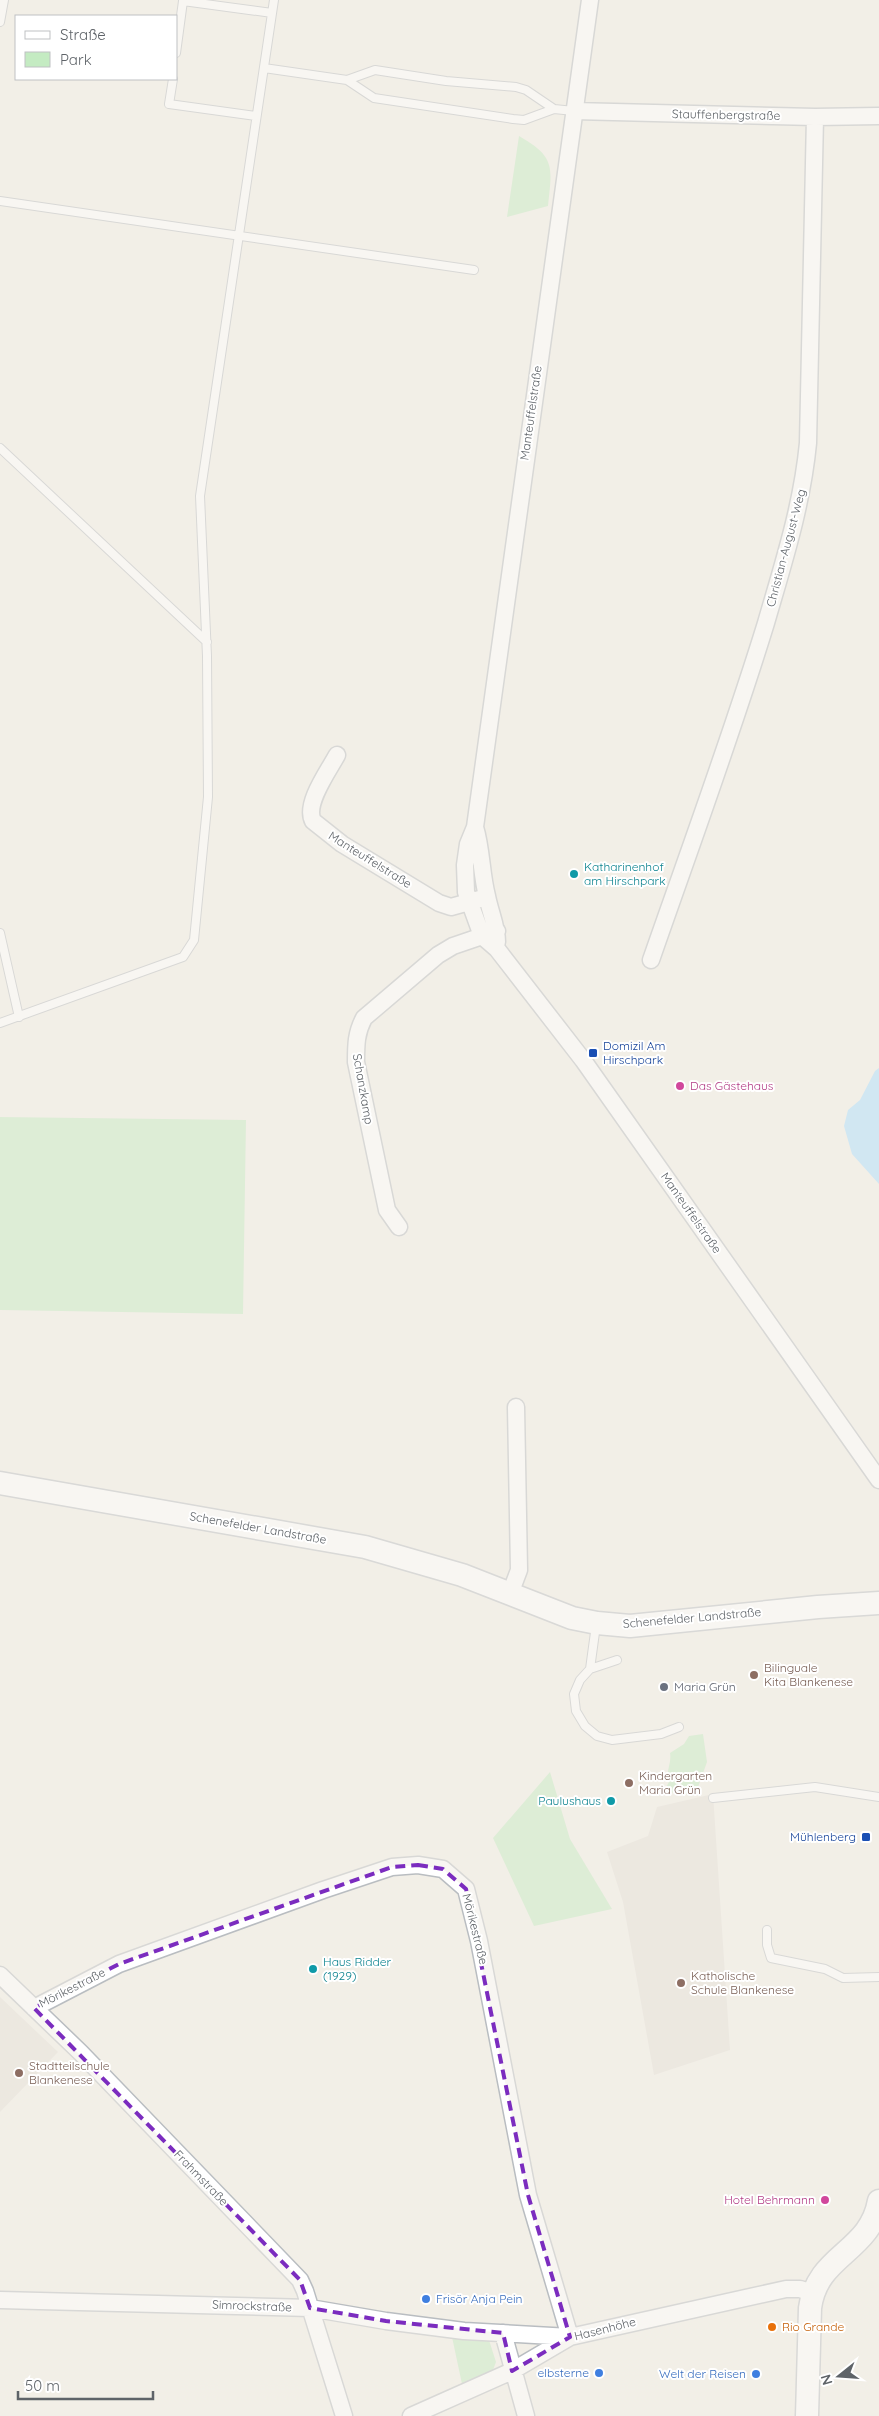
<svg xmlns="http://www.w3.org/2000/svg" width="879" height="2416" font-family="Quicksand,sans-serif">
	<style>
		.education { fill: #e4e0d8 }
		.green { fill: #c4ebc2 }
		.water { fill: #a9deff }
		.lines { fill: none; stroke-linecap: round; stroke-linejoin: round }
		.lane-casing { stroke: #b9bdc1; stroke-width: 10 }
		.street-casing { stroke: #b9bdc1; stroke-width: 19 }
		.secondary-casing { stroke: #babec3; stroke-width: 25 }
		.lane { stroke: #fff; stroke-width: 8 }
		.street { stroke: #fff; stroke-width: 16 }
		.secondary { stroke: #fff; stroke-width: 22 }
		.marked { fill: none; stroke: #7b2cbf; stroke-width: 4; stroke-dasharray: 10 6; stroke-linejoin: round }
		.culture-dot { fill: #0f9aa8; stroke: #fff; stroke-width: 2 }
		.transit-dot { fill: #1a4fb4; stroke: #fff; stroke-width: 2 }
		.hotel-dot { fill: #d1479c; stroke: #fff; stroke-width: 2 }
		.education-dot { fill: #8d6e63; stroke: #fff; stroke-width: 2 }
		.worship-dot { fill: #6b7280; stroke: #fff; stroke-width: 2 }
		.shop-dot { fill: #3f7fe0; stroke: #fff; stroke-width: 2 }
		.food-dot { fill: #e8710a; stroke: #fff; stroke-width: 2 }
		.labels { text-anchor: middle; stroke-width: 4; stroke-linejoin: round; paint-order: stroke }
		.street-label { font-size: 12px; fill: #5e6368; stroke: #fff }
		.culture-label { font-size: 12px; fill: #0d838f; stroke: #fff; text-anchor: start }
		.transit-label { font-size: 12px; fill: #164399; stroke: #fff; text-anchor: start }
		.hotel-label { font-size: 12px; fill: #b23c85; stroke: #fff; text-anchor: start }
		.education-label { font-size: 12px; fill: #785e54; stroke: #fff; text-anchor: start }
		.worship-label { font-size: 12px; fill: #5b616d; stroke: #fff; text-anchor: start }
		.shop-label { font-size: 12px; fill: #366cbe; stroke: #fff; text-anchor: end }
		.food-label { font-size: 12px; fill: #c56008; stroke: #fff; text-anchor: start }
	</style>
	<rect width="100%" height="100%" fill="#f2efe7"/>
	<path class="education" d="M 713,1794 L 730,2050 L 654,2075 L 623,1902 L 607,1852 L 648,1836 L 657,1807 Z
		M 0,1997 L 58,2052 L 0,2112 Z"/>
	<path class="green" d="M 519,136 C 556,157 552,167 548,206 L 507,217 Z
		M 0,1117 L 246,1120 L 243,1314 L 0,1310 Z
		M 703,1734 L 707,1762 L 697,1790 L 691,1794 L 678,1795 L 665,1789 L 669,1782 C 665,1771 672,1764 670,1753 L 684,1744 L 689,1736 Z
		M 550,1772 L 570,1839 L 612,1909 L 534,1926 L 493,1838 Z
		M 452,2337 L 489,2340 L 496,2362 L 493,2370 L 462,2384 Z"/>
	<path class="water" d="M 879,1068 L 879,1184 L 852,1154 L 844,1126 L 848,1110 L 860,1100 L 875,1071 Z"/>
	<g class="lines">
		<defs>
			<path id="lane" d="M 0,22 L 4,0
				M 176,53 L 183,1 L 272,13
				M 264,68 L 347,80 L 374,98 L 513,119 L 524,120 L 554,109
				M 173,79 L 169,104 L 256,116
				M 347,80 L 375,70 L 446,81 L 516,87 L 526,90 L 554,109 L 574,111
				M 0,201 L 474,270
				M 0,448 L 207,642
				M 0,933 L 19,1017
				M 0,1023 L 183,957 L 194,940 L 208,797 L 207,656 L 200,496 L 274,0
				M 596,1625 L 590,1669 L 580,1680 L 574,1694 L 576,1711 L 585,1726 L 597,1736 L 612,1740 L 661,1734 L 679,1727
				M 590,1669 L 617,1660
				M 713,1798 L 815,1787 L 879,1797
				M 767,1930 L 767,1945 L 771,1958 L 825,1969 L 843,1978 L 879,1977"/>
			<path id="street" d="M 590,0 L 475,827 L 468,844 L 465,865 L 466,892 L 482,936 L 497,949 L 583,1060 L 879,1480
				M 574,111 L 815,117 L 879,116
				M 337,755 C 329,770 304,804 313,821 L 342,844 L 439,903 L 451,907 L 487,897
				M 475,827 C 482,850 481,873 487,896 C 490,912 497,926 497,942
				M 651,960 C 690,848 731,737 766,623 C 783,564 802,506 808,443 L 815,117
				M 399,1227 L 387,1210 L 356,1062 C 356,1045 356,1033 364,1018 L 438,955 L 453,946 L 497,931
				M 510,1594 L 519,1570 L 516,1407
				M 0,1975 L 81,2053 L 300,2280 L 305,2291 L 344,2416
				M 34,2008 L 119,1964 L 323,1890 L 392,1867 L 418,1865 L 443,1869 L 466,1889 L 479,1941 L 528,2195 L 570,2337
				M 0,2300 L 310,2308 L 386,2321 L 464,2331 L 570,2337
				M 503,2333 L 526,2416
				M 411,2416 L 512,2371 L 570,2337 L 786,2289 L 800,2289 L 813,2293"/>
			<path id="secondary" d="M 0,1483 L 365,1547 L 462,1575 L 572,1618 L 597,1623 L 630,1626 L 818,1607 L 879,1603
				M 807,2416 L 810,2308 C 817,2254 870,2253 879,2201"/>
		</defs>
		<use href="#lane" class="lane-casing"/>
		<use href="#street" class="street-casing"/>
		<use href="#secondary" class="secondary-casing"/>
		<use href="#lane" class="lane"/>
		<use href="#street" class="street"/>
		<use href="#secondary" class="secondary"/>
	</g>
	<path d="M0 0H879V2416H0ZM 418,1865 L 443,1869 L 466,1889 L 528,2195 L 570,2337 L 512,2371 L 503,2333 L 386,2321 L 310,2308 L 300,2280 L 34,2008 L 119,1964 L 392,1867 Z" fill="#f2efe7" fill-opacity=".55" fill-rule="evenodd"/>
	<path class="marked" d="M 418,1865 L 443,1869 L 466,1889 L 528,2195 L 570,2337 L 512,2371 L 503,2333 L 386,2321 L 310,2308 L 300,2280 L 34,2008 L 119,1964 L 392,1867 Z"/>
	<g class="culture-dot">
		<circle cx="574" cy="874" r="5"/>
		<circle cx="611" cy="1801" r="5"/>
		<circle cx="313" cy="1969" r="5"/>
	</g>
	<g class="transit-dot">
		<rect x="588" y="1048" width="10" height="10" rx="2.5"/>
		<rect x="861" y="1832" width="10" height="10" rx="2.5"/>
	</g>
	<g class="hotel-dot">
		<circle cx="680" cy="1086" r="5"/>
		<circle cx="825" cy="2200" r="5"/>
	</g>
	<g class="education-dot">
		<circle cx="754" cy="1675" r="5"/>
		<circle cx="629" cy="1783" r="5"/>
		<circle cx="681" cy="1983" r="5"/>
		<circle cx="19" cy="2073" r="5"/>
	</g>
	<circle class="worship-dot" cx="664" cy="1687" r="5"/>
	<g class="shop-dot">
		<circle cx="426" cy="2299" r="5"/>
		<circle cx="599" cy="2373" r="5"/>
		<circle cx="756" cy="2374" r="5"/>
	</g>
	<circle class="food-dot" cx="772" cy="2327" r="5"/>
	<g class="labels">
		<g class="street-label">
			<text transform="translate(726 115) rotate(1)" y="4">Stauffenbergstraße</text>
			<text transform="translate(531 413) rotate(-82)" y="4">Manteuffelstraße</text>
			<text transform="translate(786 548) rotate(-75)" y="4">Christian-August-Weg</text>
			<text transform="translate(370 860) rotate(32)" y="4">Manteuffelstraße</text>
			<text transform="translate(363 1089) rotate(80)" y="4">Schanzkamp</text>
			<text transform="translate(691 1213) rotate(55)" y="4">Manteuffelstraße</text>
			<text transform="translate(258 1528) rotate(10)" y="4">Schenefelder Landstraße</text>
			<text transform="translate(692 1618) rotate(-5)" y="4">Schenefelder Landstraße</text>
			<text transform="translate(475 1929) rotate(76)" y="4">Mörikestraße</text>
			<text transform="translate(72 1988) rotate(-27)" y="4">Mörikestraße</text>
			<text transform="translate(201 2178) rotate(46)" y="4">Frahmstraße</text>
			<text transform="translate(252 2306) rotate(2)" y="4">Simrockstraße</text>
			<text transform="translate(605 2329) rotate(-14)" y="4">Hasenhöhe</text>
		</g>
		<g class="culture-label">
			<text x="584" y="871">Katharinenhof<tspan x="584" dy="14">am Hirschpark</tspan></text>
			<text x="601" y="1805" text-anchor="end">Paulushaus</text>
			<text x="323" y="1966">Haus Ridder<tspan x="323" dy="14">(1929)</tspan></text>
		</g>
		<g class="transit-label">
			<text x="603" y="1050">Domizil Am<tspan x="603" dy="14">Hirschpark</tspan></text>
			<text x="856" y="1841" text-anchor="end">Mühlenberg</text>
		</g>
		<g class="hotel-label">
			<text x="690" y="1090">Das Gästehaus</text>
			<text x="815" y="2204" text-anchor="end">Hotel Behrmann</text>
		</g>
		<g class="education-label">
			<text x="764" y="1672">Bilinguale<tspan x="764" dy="14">Kita Blankenese</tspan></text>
			<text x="639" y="1780">Kindergarten<tspan x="639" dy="14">Maria Grün</tspan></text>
			<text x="691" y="1980">Katholische<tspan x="691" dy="14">Schule Blankenese</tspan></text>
			<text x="29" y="2070">Stadtteilschule<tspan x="29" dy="14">Blankenese</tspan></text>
		</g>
		<g class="worship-label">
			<text x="674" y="1691">Maria Grün</text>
		</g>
		<g class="shop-label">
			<text x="436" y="2303" text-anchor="start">Frisör Anja Pein</text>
			<text x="589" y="2377">elbsterne</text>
			<text x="746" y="2378">Welt der Reisen</text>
		</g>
		<g class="food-label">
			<text x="782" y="2331">Rio Grande</text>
		</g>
	</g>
	<rect x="15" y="15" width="162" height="65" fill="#ffffff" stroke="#bfc1c3"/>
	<rect x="25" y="31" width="25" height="8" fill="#ffffff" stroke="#bfc1c3"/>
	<text x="60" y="40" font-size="15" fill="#5e6368">Straße</text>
	<rect x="25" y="52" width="25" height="15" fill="#c4ebc2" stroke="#bfc1c3"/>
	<text x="60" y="65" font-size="15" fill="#5e6368">Park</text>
	<g transform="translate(839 2376) rotate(253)" stroke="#ffffff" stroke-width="4" paint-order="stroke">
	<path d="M0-4L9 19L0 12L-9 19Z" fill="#5e6368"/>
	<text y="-8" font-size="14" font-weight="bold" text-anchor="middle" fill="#5e6368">N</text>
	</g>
	<path d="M18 2391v8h135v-8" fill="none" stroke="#5e6368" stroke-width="2.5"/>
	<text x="25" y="2391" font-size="15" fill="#5e6368" stroke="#ffffff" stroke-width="4" paint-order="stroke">50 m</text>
</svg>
